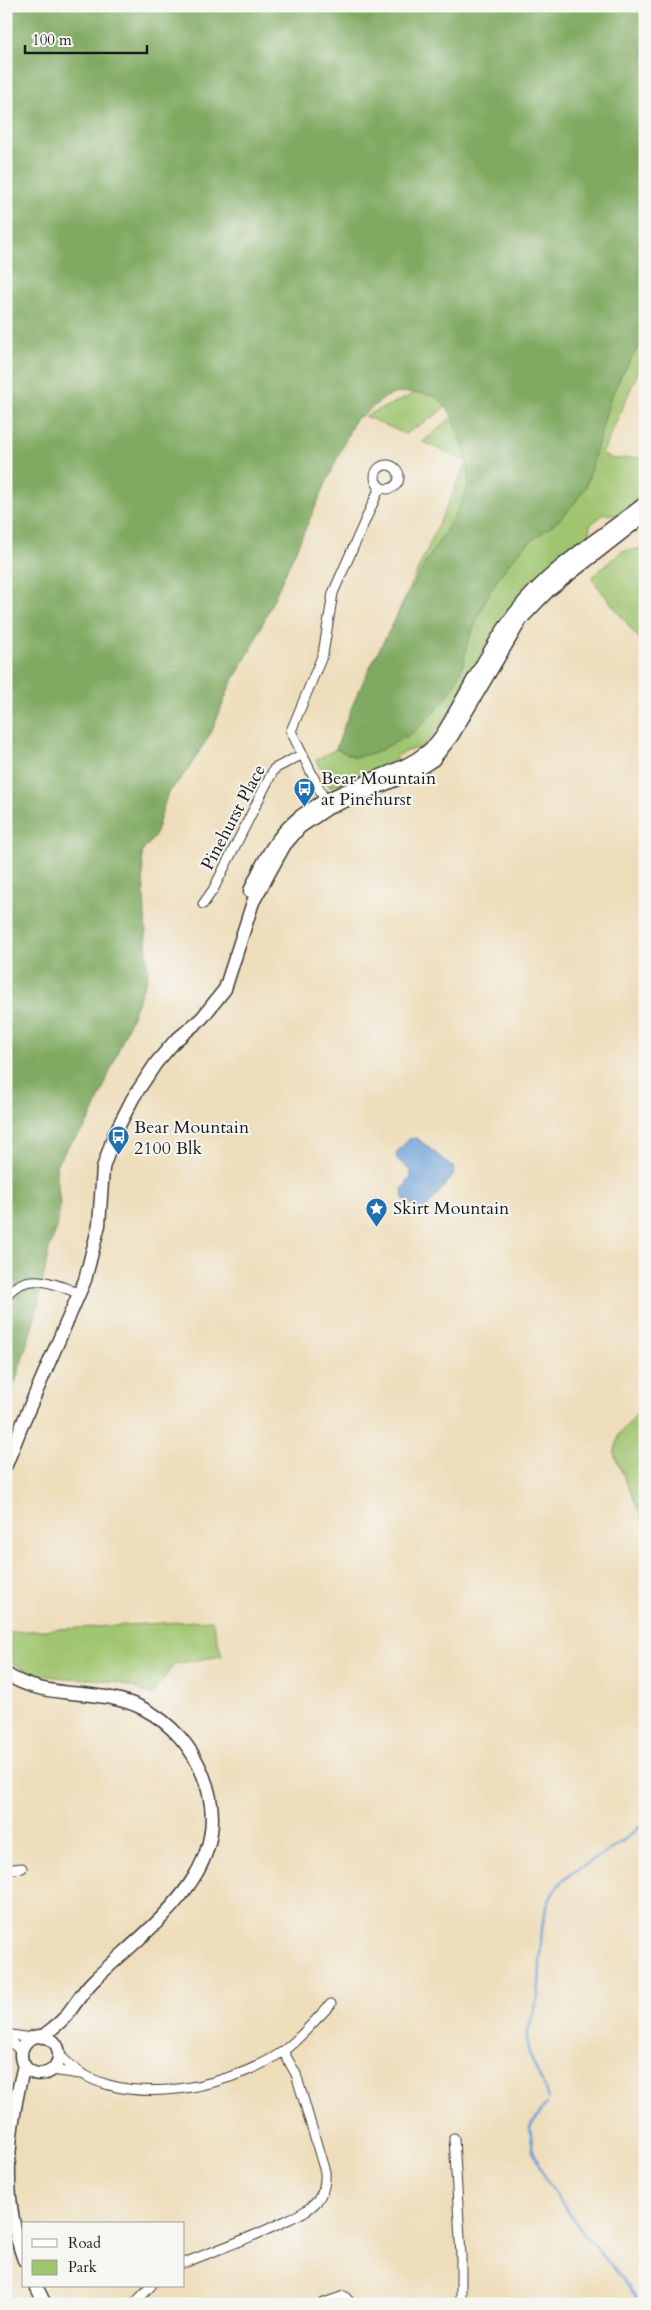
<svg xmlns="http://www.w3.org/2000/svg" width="651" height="2310" font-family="Cardo,serif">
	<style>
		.green { fill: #a0c56f; stroke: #5e7046 }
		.forest { fill: #80aa62; stroke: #4e633f }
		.water { fill: #6c9fd7; stroke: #445e7a }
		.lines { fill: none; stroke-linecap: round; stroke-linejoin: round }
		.stream { stroke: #6c9fd7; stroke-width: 2.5 }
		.street-casing { stroke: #3c3934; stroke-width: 11 }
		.secondary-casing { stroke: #3c3934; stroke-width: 15 }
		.street { stroke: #fff; stroke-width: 9 }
		.secondary { stroke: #fff; stroke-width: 12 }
		.labels { text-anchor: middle; stroke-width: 4; stroke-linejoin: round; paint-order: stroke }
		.poi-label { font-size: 18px; fill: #1c1c1c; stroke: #f6f6f2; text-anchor: start }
		.street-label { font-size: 18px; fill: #1c1c1c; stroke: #f6f6f2 }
	</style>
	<rect width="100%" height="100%" fill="#f6f6f2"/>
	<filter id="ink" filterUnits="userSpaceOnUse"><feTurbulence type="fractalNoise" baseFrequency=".02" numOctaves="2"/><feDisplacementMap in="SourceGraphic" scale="10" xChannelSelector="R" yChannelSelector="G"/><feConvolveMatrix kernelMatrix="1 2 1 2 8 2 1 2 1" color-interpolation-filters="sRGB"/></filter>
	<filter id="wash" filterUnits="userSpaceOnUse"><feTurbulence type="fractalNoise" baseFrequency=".0096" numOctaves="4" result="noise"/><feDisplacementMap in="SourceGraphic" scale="20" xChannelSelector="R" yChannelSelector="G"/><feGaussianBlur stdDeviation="1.12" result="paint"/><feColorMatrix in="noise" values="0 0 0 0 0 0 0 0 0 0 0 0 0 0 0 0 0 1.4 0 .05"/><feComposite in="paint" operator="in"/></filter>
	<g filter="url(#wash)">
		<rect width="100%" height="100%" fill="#eeddba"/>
		<path class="green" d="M 645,292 L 645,364 L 639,370 L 602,454 L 613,459 L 645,457 L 645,493 L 617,515 L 604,514 L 590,525 L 589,538 C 558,562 525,585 503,618 C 475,659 456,713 421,748 C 409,749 397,753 391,765 L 330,787 L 316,760 L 336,749 L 467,462 L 423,442 L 460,410 Z
			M 443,381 L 453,399 L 436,415 L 405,434 L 365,416 Z
			M 645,548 L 645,646 L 591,578 L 622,551 Z
			M 645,1405 L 645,1525 L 614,1454 L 619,1434 Z
			M 212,1620 L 222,1656 L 174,1664 L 152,1695 C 136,1688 120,1682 103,1680 C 70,1677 40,1681 11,1662 L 10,1632 Z"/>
		<path class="forest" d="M 6,6 L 645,6 L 645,335 L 620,378 L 610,399 L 586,487 L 573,505 L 559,520 L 526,545 L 510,562 L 497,580 L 486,599 L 468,641 L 463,665 L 454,685 L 444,702 L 413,733 L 375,753 L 355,757 L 336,749 C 357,684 390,631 421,571 C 433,548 466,505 469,481 C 470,461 455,412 440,400 C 431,392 410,392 399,393 C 379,395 372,413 355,419 L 252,647 L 230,686 L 212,731 L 189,768 L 167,795 L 155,836 L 142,852 L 148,976 L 94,1111 L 84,1129 L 69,1145 L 56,1165 L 60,1206 L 57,1227 L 49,1249 L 36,1315 L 6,1412 Z"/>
		<path class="water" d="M 417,1138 L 453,1167 L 454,1174 L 425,1210 L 419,1211 L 403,1198 L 402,1189 L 411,1177 L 411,1171 L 397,1159 L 396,1153 L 409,1139 Z"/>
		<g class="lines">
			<path class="stream" d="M 548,2099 C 544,2081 532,2066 528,2049 C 524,2031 535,2013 538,1996 C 543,1960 534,1912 561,1882 C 573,1869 591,1862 605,1853 C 619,1844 633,1834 645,1822
				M 546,2104 L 530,2127 L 533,2151 L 541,2169 L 550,2186 L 583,2233 L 625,2281 L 640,2304"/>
		</g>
	</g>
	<g filter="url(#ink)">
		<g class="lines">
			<defs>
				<path id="street" d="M375 477a12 12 0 1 1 24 0a12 12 0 1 1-24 0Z
					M 327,805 L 291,731 L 323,654 L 333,593 L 380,487
					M 203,904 L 213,890 L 274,769 L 301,755
					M 6,1296 C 27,1270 54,1283 80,1294
					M 6,1870 L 22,1868
					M 6,2034 L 30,2038
					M 6,2038 L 22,2052
					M 60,2055 C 110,2114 226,2090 282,2052 C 300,2039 315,2020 331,2004
					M 52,2070 L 80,2074
					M 454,2138 L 461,2256 L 461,2304
					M 184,2263 C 216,2250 249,2239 281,2223 C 293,2217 308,2212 317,2201 C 324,2192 326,2183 325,2172 L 296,2074 L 283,2051
					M 134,2304 L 151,2286
					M 321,2304 L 344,2296 L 352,2304"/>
				<path id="secondary" d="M 250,891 C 280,821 303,808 371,780 C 389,772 409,766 425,753 C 440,742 449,723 458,707 C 476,676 493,642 515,613 C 549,568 601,537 645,503
					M 6,1465 L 24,1420 L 85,1280 L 99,1225 L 103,1168 L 114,1135 L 133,1098 L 156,1063 L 175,1041 L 202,1018 L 225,989 L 253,902 L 284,846 L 300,827 L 328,808 L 414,772 L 433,760 L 452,736 L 522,618 L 548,591 L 645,515
					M 6,1674 C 48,1702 100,1686 144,1709 C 171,1723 192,1747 203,1775 C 241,1868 151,1925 93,1981 C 82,1992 75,2005 65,2017 C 59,2024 49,2031 42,2037
					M21 2055a19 19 0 1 1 38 0a19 19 0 1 1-38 0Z
					M 24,2260 C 0,2195 8,2131 24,2065
					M 36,2286 L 45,2304"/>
			</defs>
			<use href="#street" class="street-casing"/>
			<use href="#secondary" class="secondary-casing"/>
			<use href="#street" class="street"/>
			<use href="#secondary" class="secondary"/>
		</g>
	</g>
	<defs>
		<symbol id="bus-pin" viewBox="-11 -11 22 30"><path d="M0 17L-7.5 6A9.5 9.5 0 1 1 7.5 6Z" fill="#1f6fb2" stroke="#f6f6f2"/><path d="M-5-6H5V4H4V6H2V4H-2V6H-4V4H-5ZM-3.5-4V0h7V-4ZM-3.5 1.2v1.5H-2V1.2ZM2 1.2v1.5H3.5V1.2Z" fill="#fff"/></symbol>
		<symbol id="sight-pin" viewBox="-11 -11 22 30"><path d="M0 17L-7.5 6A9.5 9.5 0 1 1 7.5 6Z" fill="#1f6fb2" stroke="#f6f6f2"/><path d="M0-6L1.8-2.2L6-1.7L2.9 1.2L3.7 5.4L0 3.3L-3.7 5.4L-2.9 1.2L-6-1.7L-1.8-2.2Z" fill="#fff"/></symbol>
	</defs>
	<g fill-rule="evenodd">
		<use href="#bus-pin" x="292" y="776" width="25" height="34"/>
		<use href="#bus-pin" x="106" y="1124" width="25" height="34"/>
		<use href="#sight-pin" x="364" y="1196" width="25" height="34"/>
	</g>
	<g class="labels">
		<g class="poi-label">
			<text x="321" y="784">Bear Mountain<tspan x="321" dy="21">at Pinehurst</tspan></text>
			<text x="134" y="1133">Bear Mountain<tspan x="134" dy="21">2100 Blk</tspan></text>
			<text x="393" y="1214">Skirt Mountain</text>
		</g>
		<g class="street-label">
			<text transform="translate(233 817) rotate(-62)" y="6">Pinehurst Place</text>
		</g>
	</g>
	<rect width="651" height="2310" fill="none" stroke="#f6f6f2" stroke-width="25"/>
	<rect x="22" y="2222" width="162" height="65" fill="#f6f6f2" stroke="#9f9f9c"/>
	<rect x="32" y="2239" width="25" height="8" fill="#ffffff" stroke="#9f9f9c"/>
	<text x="68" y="2248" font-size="15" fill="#1c1c1c">Road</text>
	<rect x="32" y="2260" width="25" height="15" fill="#a0c56f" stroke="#9f9f9c"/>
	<text x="68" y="2272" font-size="15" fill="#1c1c1c">Park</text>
	<path d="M25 45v8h122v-8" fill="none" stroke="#1c1c1c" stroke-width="2.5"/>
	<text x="32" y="45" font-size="15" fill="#1c1c1c" stroke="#f6f6f2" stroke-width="4" paint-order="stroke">100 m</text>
</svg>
